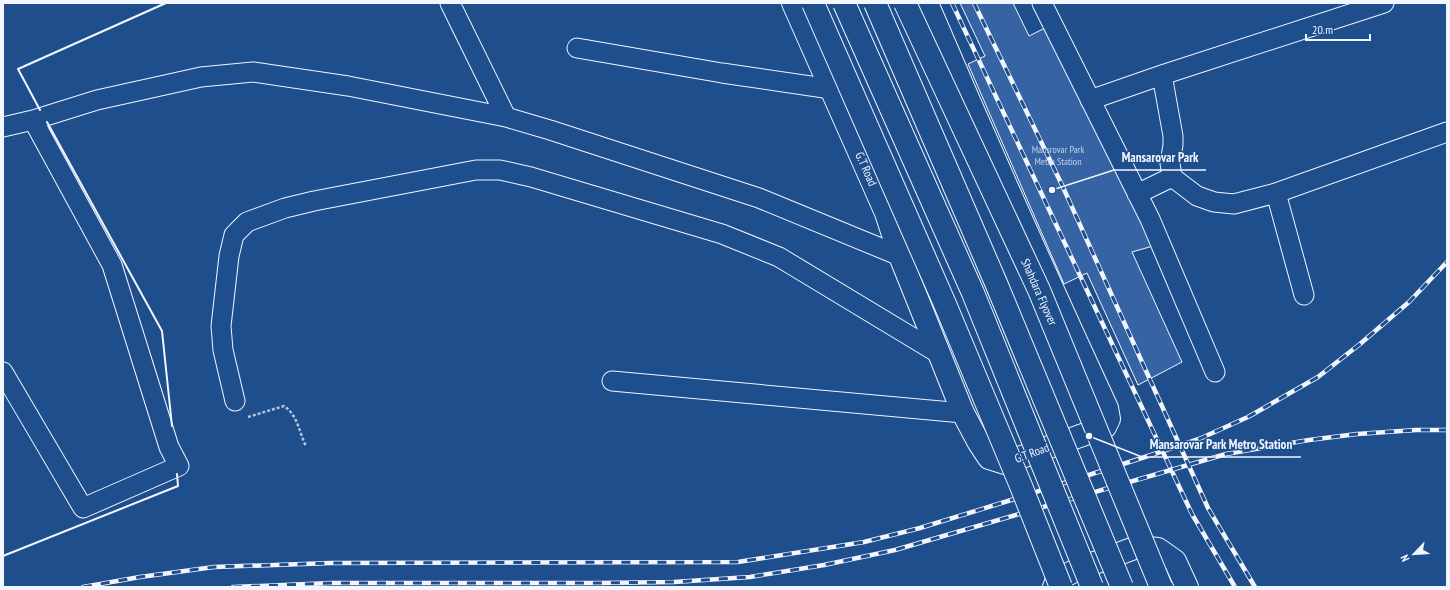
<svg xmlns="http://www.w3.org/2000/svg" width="1450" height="590" font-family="'PT Sans Narrow',sans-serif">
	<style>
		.building { fill: #3563a3; stroke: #f2f6ff }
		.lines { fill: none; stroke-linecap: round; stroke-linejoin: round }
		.minor-casing { stroke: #f2f6ff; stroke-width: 21 }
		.secondary-casing { stroke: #f2f6ff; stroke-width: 24 }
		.path { stroke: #b3c4dc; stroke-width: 2.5; stroke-dasharray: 3 2; stroke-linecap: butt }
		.minor { stroke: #1f4e8c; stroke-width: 19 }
		.secondary { stroke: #1f4e8c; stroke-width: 22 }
		.rail-casing { stroke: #f2f6ff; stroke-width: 4.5 }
		.rail { stroke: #1f4e8c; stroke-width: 3; stroke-dasharray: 9; stroke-linecap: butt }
		.primary-bridge-casing { stroke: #f2f6ff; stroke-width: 24; stroke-linecap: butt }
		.trunk-bridge-casing { stroke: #f2f6ff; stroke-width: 24; stroke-linecap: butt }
		.primary-bridge { stroke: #1f4e8c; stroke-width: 22 }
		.trunk-bridge { stroke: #1f4e8c; stroke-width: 22 }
		.wall { stroke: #f2f6ff; stroke-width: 2 }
		.labels { text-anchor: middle; stroke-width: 3; stroke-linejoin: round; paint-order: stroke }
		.number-label { font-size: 10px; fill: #c3d1e8 }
		.street-label { font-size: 12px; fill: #f2f6ff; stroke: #1f4e8c }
		.leader { fill: none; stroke: #f2f6ff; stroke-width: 1.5 }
		.callout-dot { fill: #f2f6ff; stroke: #1f4e8c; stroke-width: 1.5 }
		.callout-label { font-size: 13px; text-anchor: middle; font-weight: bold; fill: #f2f6ff; stroke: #1f4e8c; stroke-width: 3; stroke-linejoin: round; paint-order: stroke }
	</style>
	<rect width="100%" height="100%" fill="#1f4e8c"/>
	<path class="building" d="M 960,3 L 1013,3 L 1029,36 L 1047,27 L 1153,246 L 1132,252 L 1182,362 L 1138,385 L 1087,273 L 1064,284 L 968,64 L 985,56 Z"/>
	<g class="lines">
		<defs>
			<path id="minor" d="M 450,3 L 506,117
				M 1042,3 L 1150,219 L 1215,372
				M 577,48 L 722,73 L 831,89
				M 1162,75 L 1173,136 L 1173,145 L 1170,163 L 1172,177
				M 1090,100 L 1162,75 L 1384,3
				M 3,127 L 33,120 L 97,100 L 201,77 L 253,72 L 348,86 L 506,117 L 550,130 L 759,198 L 900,256
				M 1276,193 L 1304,295
				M 1137,194 L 1172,177 L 1197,196 L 1214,202 L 1234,204 L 1276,193 L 1447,132
				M 3,372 L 83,508 L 179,466 L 169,447 L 112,265 L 33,120
				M 612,381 L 963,413
				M 235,401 L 223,350 L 221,326 L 229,256 L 234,235 L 247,222 L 285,208 L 314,201 L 476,170 L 500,170 L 531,177 L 722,234 L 779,257 L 938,353"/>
			<path id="secondary" d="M 793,3 L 886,213 L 900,256 L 963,413 L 979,443 L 989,458 L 1005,463 L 1105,427 L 1109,419 L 1107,408 C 1045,274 985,139 927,3
				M 1054,587 L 1057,580 L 1076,570 L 1137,547 L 1158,549 L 1175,561 L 1187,587"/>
		</defs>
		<use href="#minor" class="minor-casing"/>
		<use href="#secondary" class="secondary-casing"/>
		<path class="path" d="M 248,417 L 284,406 C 298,415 299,433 306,446"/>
		<use href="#minor" class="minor"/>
		<use href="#secondary" class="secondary"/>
		<defs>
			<path id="rail" d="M 952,3 L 1192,514 L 1235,587
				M 974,3 L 1062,185 L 1208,508 L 1255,587
				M 83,587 L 140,577 L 214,567 L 331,563 L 738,562 L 864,542 L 920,528 L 1008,501 L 1148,456 L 1199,439 L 1248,417 L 1318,377 L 1360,344 L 1409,302 L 1447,262
				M 233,587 L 331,583 L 599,583 L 674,582 L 750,577 L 824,565 L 895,550 L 1226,454 L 1309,440 L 1357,434 L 1416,430 L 1447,430"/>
		</defs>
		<use href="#rail" class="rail-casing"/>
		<use href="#rail" class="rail"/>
		<defs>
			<path id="primary-bridge" d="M 813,3 L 945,304 L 1021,486 L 1061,587
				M 905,3 L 1039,290 L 1161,587"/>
			<path id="trunk-bridge" d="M 844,3 L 973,293 L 1092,587
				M 875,3 L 996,283 L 1122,587"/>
		</defs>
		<use href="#primary-bridge" class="primary-bridge-casing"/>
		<use href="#trunk-bridge" class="trunk-bridge-casing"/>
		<use href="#primary-bridge" class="primary-bridge"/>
		<use href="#trunk-bridge" class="trunk-bridge"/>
		<path class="wall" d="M 40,110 L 18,69 L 166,3
			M 47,122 L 162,331 L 172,426
			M 3,556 L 178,486 L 177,474"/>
	</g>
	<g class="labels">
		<g class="number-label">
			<text x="1058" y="153">Mansrovar Park<tspan x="1058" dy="12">Metro Station</tspan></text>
		</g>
		<g class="street-label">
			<text transform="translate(866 169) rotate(66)" y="4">G.T Road</text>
			<text transform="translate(1039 292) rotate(66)" y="4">Shahdara Flyover</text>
			<text transform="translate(1032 453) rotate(-20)" y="4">G.T Road</text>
		</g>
	</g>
	<path class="leader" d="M1052 190L1114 170H1206M1089 436L1142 457H1301"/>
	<g class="callout-dot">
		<circle cx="1052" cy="190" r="4"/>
		<circle cx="1089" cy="436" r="4"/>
	</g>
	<g class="callout-label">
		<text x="1160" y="162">Mansarovar Park</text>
		<text x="1221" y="449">Mansarovar Park Metro Station</text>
	</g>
	<rect width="1450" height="590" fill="none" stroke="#f2f6ff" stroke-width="8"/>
	<g transform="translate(1414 554) rotate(245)" stroke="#1f4e8c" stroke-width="3" paint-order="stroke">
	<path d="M0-3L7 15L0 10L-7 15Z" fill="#f2f6ff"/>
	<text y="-6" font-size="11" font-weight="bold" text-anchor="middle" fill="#f2f6ff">N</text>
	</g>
	<path d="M1306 34v6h64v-6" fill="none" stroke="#f2f6ff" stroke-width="2"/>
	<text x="1312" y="34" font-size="12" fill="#f2f6ff" stroke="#1f4e8c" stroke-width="3" paint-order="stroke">20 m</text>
</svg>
